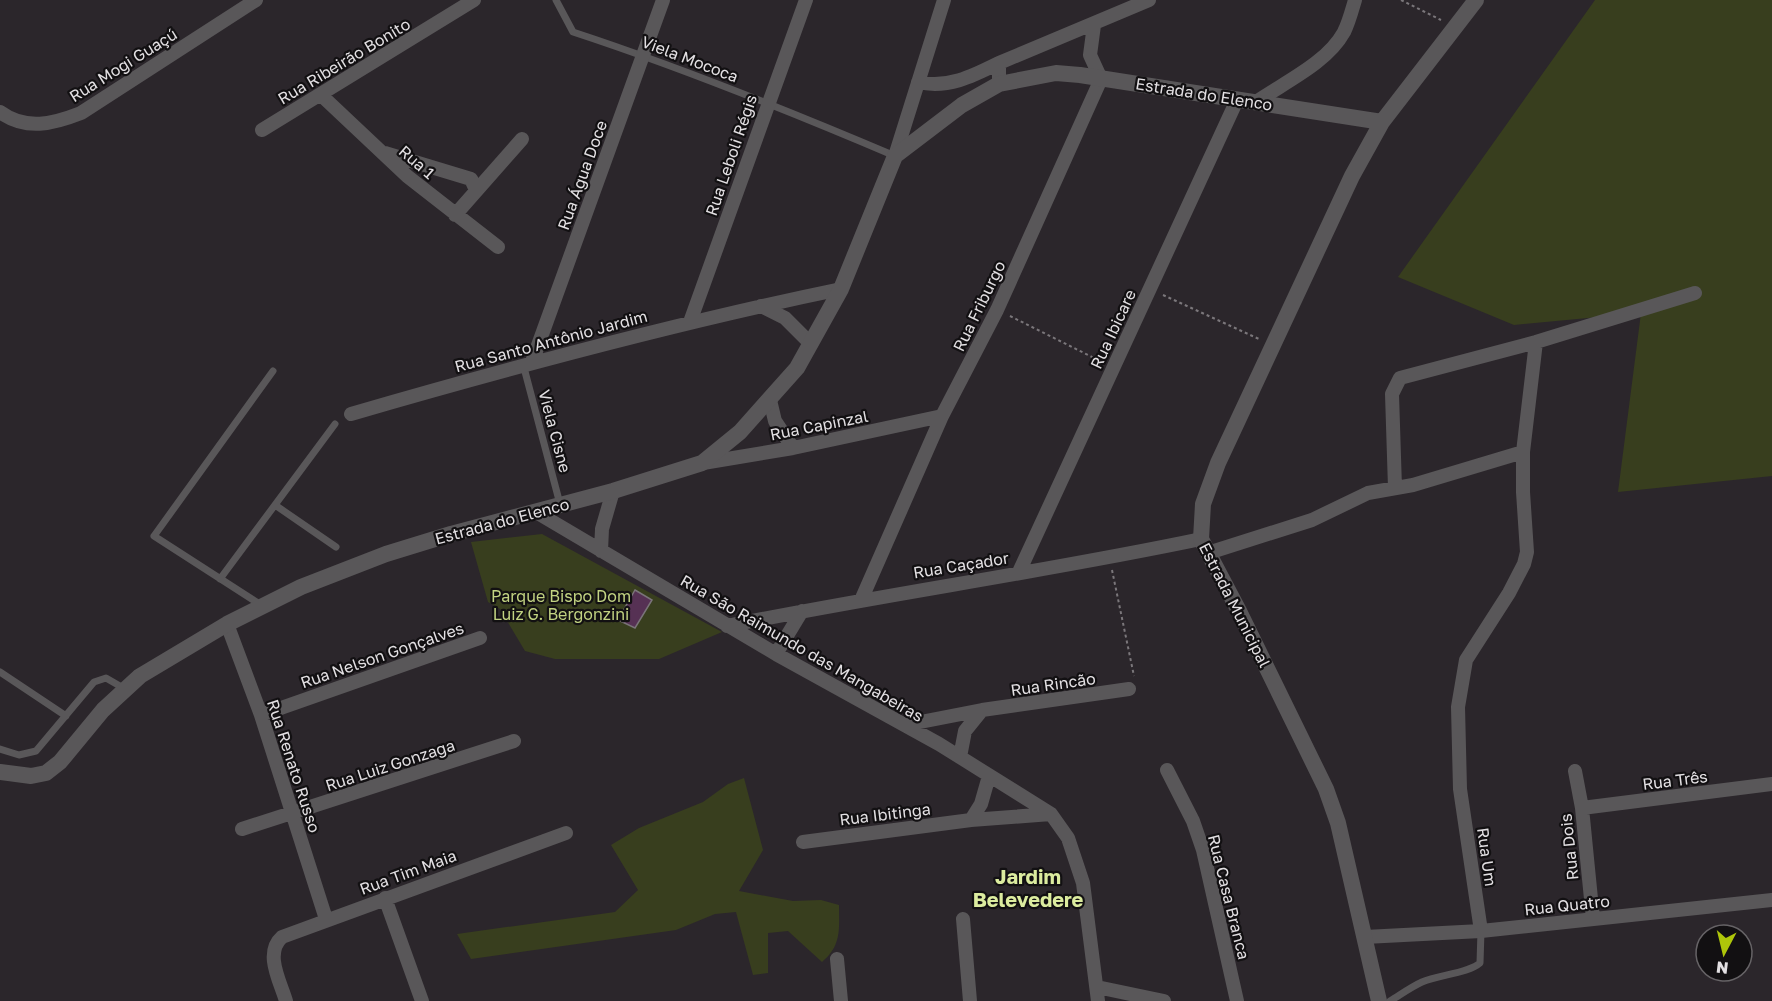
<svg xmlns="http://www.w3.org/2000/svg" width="1772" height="1001" font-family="'Golos Text',sans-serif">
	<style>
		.green { fill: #383e1e }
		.building { fill: #563154; stroke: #7a7479; stroke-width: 1.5 }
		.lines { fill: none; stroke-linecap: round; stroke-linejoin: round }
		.path { stroke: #7b777b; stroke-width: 2; stroke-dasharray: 3 3; stroke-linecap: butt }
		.service { stroke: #595759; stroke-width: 7 }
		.minor { stroke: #595759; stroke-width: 14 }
		.tertiary { stroke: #595759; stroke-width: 16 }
		.labels { text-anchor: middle; stroke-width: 4.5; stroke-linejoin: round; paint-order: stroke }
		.street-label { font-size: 16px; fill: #e3e0e3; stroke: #121012 }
		.park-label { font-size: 16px; fill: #c2d382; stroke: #121012 }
		.quarter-label { font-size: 20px; font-weight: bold; fill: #dcec9f; stroke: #121012 }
	</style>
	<rect width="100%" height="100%" fill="#2b262b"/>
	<path class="green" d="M 1595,0 L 1772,0 L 1772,476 L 1618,492 L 1641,313 L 1514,325 L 1398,277 Z
		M 542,534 L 722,632 L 659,659 L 555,659 L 525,651 L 500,609 L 488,602 L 471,542 Z
		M 744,778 L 763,850 L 739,891 L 793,901 L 821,900 L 839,905 C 839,929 842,945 822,962 L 788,931 L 768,933 L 768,973 L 753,975 L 736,912 L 715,914 L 676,930 L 471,959 L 457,934 L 615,912 L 638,890 L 611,845 L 639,828 L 703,802 L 728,784 Z"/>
	<path class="building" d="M 635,590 L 652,600 L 635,628 L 618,620 Z"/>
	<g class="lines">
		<path class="path" d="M 1401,0 L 1441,20
			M 1163,295 L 1259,339
			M 1010,316 L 1102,362
			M 1112,570 L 1134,676"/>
		<path class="service" d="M 556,0 L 573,32 C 683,68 789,111 895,156
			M 523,364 L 560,504
			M 275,505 L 336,547
			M 220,579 L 335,424
			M 261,605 L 154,536 L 273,371
			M 0,672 L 66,716
			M 0,749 L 19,755 L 36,751 L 94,682 L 106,678 L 125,689
			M 1390,1001 C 1400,995 1411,987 1422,982 C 1438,975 1469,973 1480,963 L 1481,931"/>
		<path class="minor" d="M 918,82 C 948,89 973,76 999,63
			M 999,84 L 999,63 L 1149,0
			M 321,95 L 407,176 L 498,247
			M 1256,102 C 1285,82 1327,63 1344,32 C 1349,22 1352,10 1355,0
			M 0,112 C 26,131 53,124 81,113 L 256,0
			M 262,130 L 474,0
			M 385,153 L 471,179 L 476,190
			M 895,156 L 944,0
			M 455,215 L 522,139
			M 761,306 L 785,318 L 811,344
			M 690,322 L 806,0
			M 532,362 L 663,0
			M 770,400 L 775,421 L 793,448
			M 351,414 C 513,367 676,323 841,289
			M 703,463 L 793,448 L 942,416
			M 1395,488 L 1392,394 L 1400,378 L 1536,342 L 1695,293
			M 536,512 L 776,654 L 939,744 L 1051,814 L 1068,838 L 1083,883 L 1098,1001
			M 601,551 L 602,529 L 613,491
			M 1208,553 L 1312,520 L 1368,493 L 1413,485 L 1523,452
			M 1019,572 L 1237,100
			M 862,598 L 942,416 L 997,310 L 1101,79 L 1090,55 L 1094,25
			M 227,624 L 261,715 L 326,919
			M 727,626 C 885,594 1044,572 1201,539
			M 776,654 L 802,611
			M 261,715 L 480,638
			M 905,725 L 982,710 L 1129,689
			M 960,757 L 965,731 L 982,710
			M 1167,770 L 1193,821 L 1203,850 L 1237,1001
			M 1575,771 L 1582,808 L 1593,919
			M 1582,808 L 1772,784
			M 971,820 L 981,804 L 989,776
			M 242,829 L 514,741
			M 803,842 L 971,820 L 1051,814
			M 385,898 L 422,1001
			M 963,919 L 970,1001
			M 1481,931 L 1460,789 L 1458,707 L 1466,660 L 1509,593 L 1524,564 L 1527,552 L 1523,492 L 1523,452 L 1536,342
			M 1365,937 L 1481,931 L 1772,900
			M 837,959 L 841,1001
			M 1097,987 L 1164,1001
			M 286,1001 C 280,981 264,953 282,937 L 566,833"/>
		<path class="tertiary" d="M 0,772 L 31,776 L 46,773 L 60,762 L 103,710 L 140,676 L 227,624 L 301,587 L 386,554 L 451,534 L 613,491 L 702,463 L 740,432 L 797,368 L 841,289 L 895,156 L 962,105 L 999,84 L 1056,73 L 1080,75 L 1382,122
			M 1379,1001 L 1338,823 L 1326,789 L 1239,611 L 1201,539 L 1203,504 L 1218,463 L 1352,176 L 1382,122 L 1476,0"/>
	</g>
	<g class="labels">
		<g class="street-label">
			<text transform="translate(690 59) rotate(21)" y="6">Viela Mococa</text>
			<text transform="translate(344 61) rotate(-31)" y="6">Rua Ribeirão Bonito</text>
			<text transform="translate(123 65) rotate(-32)" y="6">Rua Mogi Guaçú</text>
			<text transform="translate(1204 94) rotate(9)" y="6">Estrada do Elenco</text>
			<text transform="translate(731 155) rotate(-71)" y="6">Rua Leboli Régis</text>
			<text transform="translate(417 162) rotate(41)" y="6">Rua 1</text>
			<text transform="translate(582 175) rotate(-70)" y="6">Rua Água Doce</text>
			<text transform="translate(979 306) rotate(-64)" y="6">Rua Friburgo</text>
			<text transform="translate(1113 329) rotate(-65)" y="6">Rua Ibicare</text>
			<text transform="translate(551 341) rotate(-15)" y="6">Rua Santo Antônio Jardim</text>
			<text transform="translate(819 425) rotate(-11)" y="6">Rua Capinzal</text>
			<text transform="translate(555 431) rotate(75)" y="6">Viela Cisne</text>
			<text transform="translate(502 521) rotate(-15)" y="6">Estrada do Elenco</text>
			<text transform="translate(961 565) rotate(-9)" y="6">Rua Caçador</text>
			<text transform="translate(1235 605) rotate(63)" y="6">Estrada Municipal</text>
			<text transform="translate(802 648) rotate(30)" y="6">Rua São Raimundo das Mangabeiras</text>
			<text transform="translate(382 655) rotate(-19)" y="6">Rua Nelson Gonçalves</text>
			<text transform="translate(1053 684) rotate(-8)" y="6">Rua Rincão</text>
			<text transform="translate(390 765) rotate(-18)" y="6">Rua Luiz Gonzaga</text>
			<text transform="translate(294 766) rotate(72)" y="6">Rua Renato Russo</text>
			<text transform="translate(1675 780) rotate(-7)" y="6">Rua Três</text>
			<text transform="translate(885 814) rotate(-7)" y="6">Rua Ibitinga</text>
			<text transform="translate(1569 847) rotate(-96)" y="6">Rua Dois</text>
			<text transform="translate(1487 857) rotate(82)" y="6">Rua Um</text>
			<text transform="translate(408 872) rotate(-20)" y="6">Rua Tim Maia</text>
			<text transform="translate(1229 897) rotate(76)" y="6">Rua Casa Branca</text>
			<text transform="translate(1567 905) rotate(-6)" y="6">Rua Quatro</text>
		</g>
		<g class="park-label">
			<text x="561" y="602">Parque Bispo Dom<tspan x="561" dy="18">Luiz G. Bergonzini</tspan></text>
		</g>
		<g class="quarter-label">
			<text x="1028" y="884">Jardim<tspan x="1028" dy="23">Belevedere</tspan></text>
		</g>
	</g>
	<g transform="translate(1724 953) rotate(187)"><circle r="28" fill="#121012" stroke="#666366" stroke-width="1.5"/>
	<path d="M0-4.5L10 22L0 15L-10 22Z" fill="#aec60a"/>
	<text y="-9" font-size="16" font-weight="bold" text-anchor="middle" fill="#e3e0e3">N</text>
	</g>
</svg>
